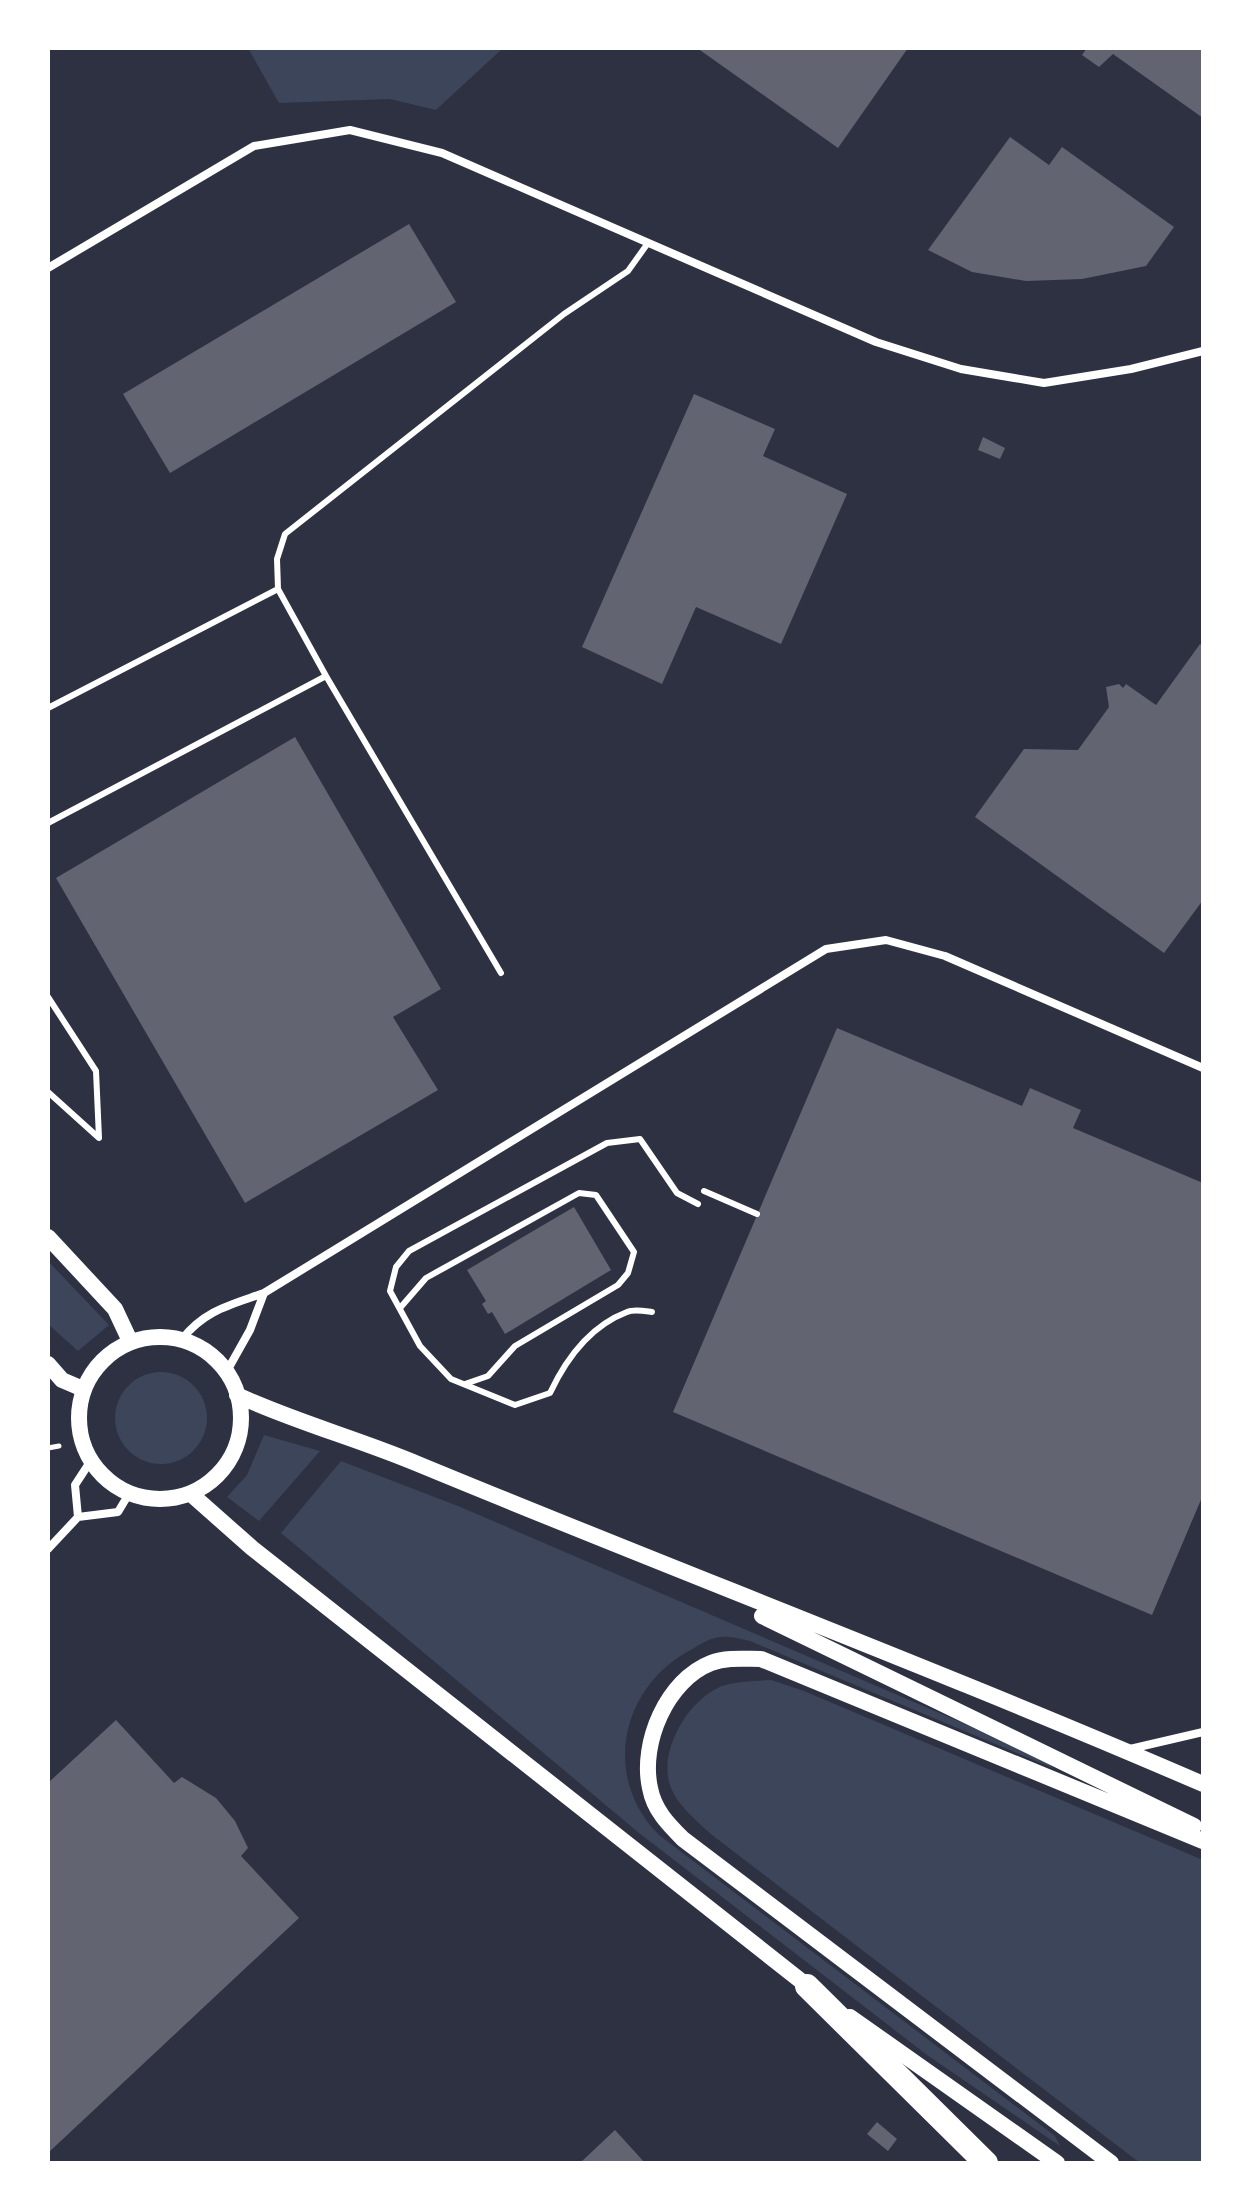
<svg xmlns="http://www.w3.org/2000/svg" width="1251" height="2211" font-family="Inter,sans-serif">
	<style>
		.green { fill: #3c4559 }
		.building { fill: #626471 }
		.lines { fill: none; stroke-linecap: round; stroke-linejoin: round }
		.path { stroke: #fff; stroke-width: 5 }
		.service { stroke: #fff; stroke-width: 6 }
		.minor { stroke: #fff; stroke-width: 8 }
		.secondary { stroke: #fff; stroke-width: 16 }
		.motorway { stroke: #fff; stroke-width: 24 }
	</style>
	<rect width="100%" height="100%" fill="#2d3142"/>
	<path class="green" d="M 248,48 L 503,48 L 436,110 L 390,99 L 279,103 Z
		M 48,1261 L 109,1325 L 78,1351 L 48,1324 Z
		M115 1418a46 46 0 1 1 92 0a46 46 0 1 1-92 0Z
		M 264,1435 L 320,1451 L 259,1521 L 227,1497 L 247,1475 Z
		M 341,1461 L 458,1506 L 1035,1754 L 1055,1769 L 750,1641 C 718,1633 714,1636 687,1652 C 619,1691 603,1779 659,1835 L 1055,2136 L 1060,2146 L 927,2055 L 639,1833 L 281,1533 Z
		M 771,1680 L 804,1691 L 1203,1860 L 1203,2163 L 1140,2163 L 712,1835 C 696,1820 675,1804 669,1782 C 660,1748 689,1699 722,1686 C 736,1681 755,1681 771,1680 Z"/>
	<path class="building" d="M 697,48 L 908,48 L 838,148 Z
		M 1087,48 L 1203,48 L 1203,118 L 1113,54 L 1099,67 L 1082,55 Z
		M 1010,137 L 1049,165 L 1062,147 L 1174,227 L 1146,266 L 1082,279 L 1026,281 L 972,272 L 928,250 Z
		M 409,224 L 456,302 L 170,473 L 123,394 Z
		M 694,394 L 775,429 L 763,456 L 847,494 L 781,644 L 696,607 L 662,684 L 582,647 Z
		M 983,437 L 1005,448 L 1000,459 L 978,450 Z
		M 1200,644 L 1203,646 L 1203,900 L 1164,953 L 975,817 L 1024,749 L 1078,750 L 1109,707 L 1106,687 L 1119,684 L 1123,688 L 1126,684 L 1156,705 Z
		M 295,737 L 441,989 L 393,1017 L 438,1090 L 245,1203 L 56,878 Z
		M 837,1028 L 1022,1106 L 1030,1088 L 1081,1110 L 1073,1128 L 1203,1183 L 1203,1495 L 1152,1615 L 673,1412 Z
		M 574,1207 L 611,1270 L 505,1334 L 492,1312 L 488,1314 L 482,1304 L 486,1301 L 467,1270 Z
		M 116,1720 L 174,1783 L 182,1777 L 216,1798 L 235,1821 L 248,1848 L 241,1856 L 299,1918 L 48,2153 L 48,1783 Z
		M 877,2122 L 897,2139 L 888,2151 L 867,2134 Z
		M 615,2130 L 645,2163 L 580,2163 Z"/>
	<g class="lines">
		<path class="path" d="M 48,1448 L 59,1446"/>
		<path class="service" d="M 48,708 L 278,589
			M 48,823 L 326,676
			M 501,973 L 326,676 L 278,589 L 277,559 L 285,534 L 564,314 L 628,271 L 648,243
			M 48,997 L 96,1071 L 99,1138 L 48,1092
			M 704,1191 L 757,1214
			M 400,1308 L 426,1278 L 579,1193 L 596,1195 L 634,1252 L 628,1273 L 618,1285 L 515,1346 L 488,1376 L 465,1384
			M 652,1312 C 644,1311 634,1309 627,1312 C 590,1326 566,1359 550,1393 L 515,1405 L 451,1379 L 420,1346 L 390,1291 L 396,1267 L 409,1251 L 607,1143 L 640,1139 L 677,1193 L 698,1204"/>
		<path class="minor" d="M 48,268 L 254,146 L 350,130 L 442,153 L 876,342 L 961,369 L 1044,383 L 1131,369 L 1203,351
			M 264,1293 L 826,949 L 886,940 L 945,956 L 1203,1068
			M 182,1339 C 205,1310 230,1305 264,1293 L 250,1330 L 227,1371
			M 90,1462 L 75,1485 L 78,1517 L 118,1512 L 130,1492
			M 48,1549 L 78,1517
			M 1130,1749 L 1203,1732"/>
		<path class="secondary" d="M 48,1237 L 115,1309 L 130,1341
			M79 1418a81 81 0 1 1 162 0a81 81 0 1 1-162 0Z
			M 48,1364 L 62,1380 L 83,1389
			M 237,1395 C 295,1422 359,1439 418,1464 C 679,1572 944,1672 1203,1784
			M 191,1494 L 252,1548 L 815,1992
			M 762,1616 L 1194,1826
			M 850,2017 L 1057,2163
			M 1111,2163 L 683,1839 C 668,1824 654,1810 650,1788 C 640,1743 667,1680 711,1663 C 727,1657 744,1659 761,1659 L 1203,1841"/>
		<path class="motorway" d="M 807,1986 L 986,2163"/>
	</g>
	<rect width="1251" height="2211" fill="none" stroke="#ffffff" stroke-width="100"/>
</svg>
